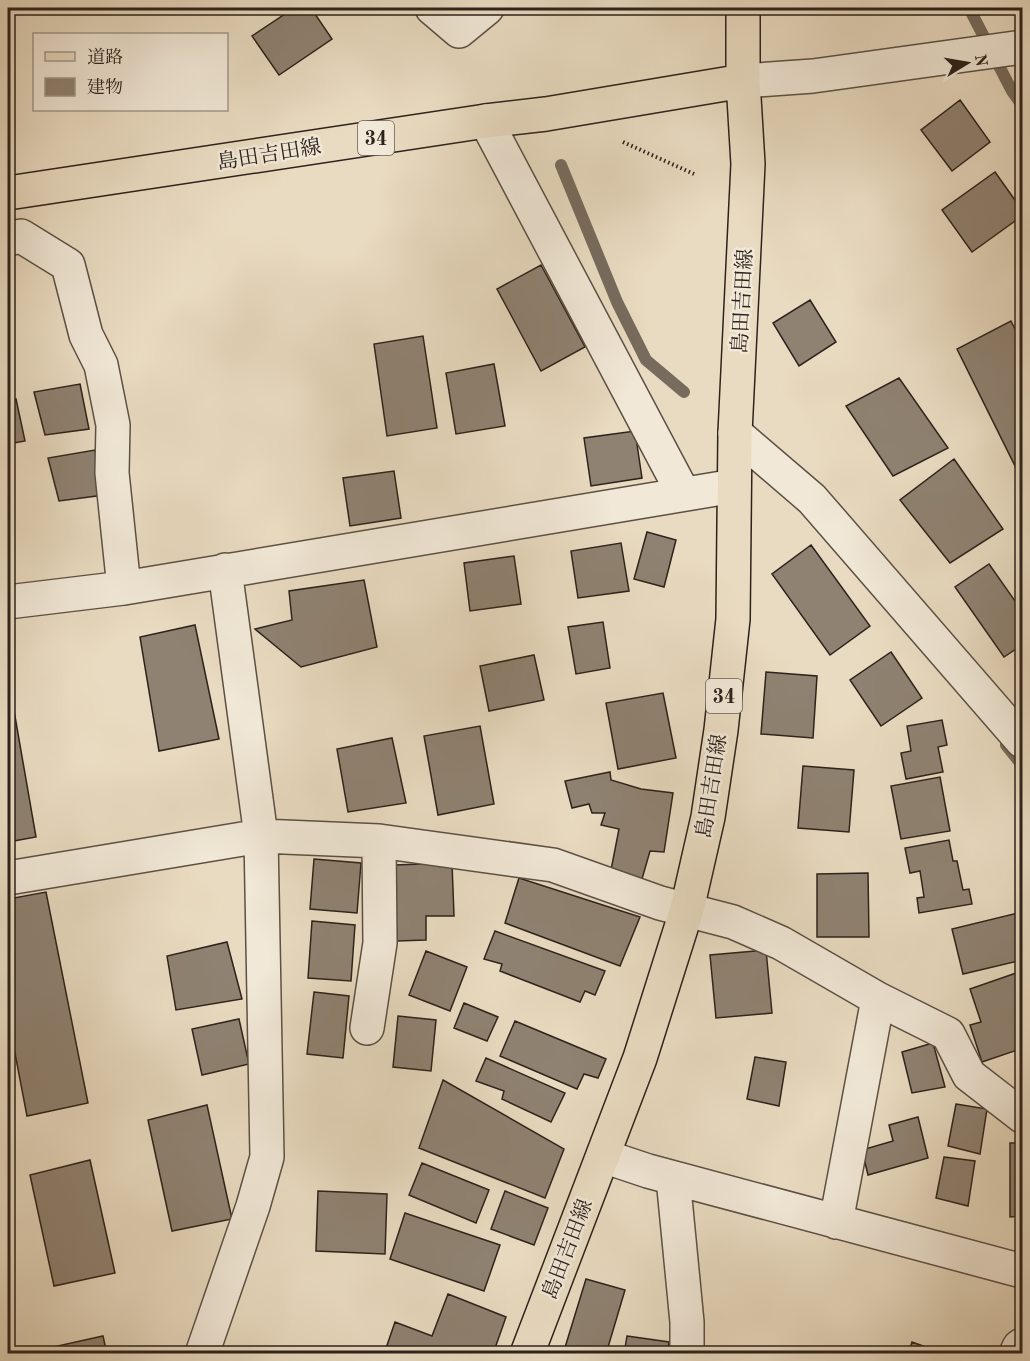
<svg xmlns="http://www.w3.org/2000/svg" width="1030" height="1361" font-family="'Old Standard TT','Noto Serif JP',serif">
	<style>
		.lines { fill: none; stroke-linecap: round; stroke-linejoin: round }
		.stream { stroke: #776b5d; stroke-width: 12 }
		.building { fill: #8f8272; stroke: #2d221c; stroke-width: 1.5 }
		.minor-casing { stroke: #5c5045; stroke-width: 36 }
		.major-casing { stroke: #2d221c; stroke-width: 36 }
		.path { stroke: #2d221c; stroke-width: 4; stroke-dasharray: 1.5 3; stroke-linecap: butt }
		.minor { stroke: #f1e8d7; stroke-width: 33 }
		.major { stroke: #e9dbc1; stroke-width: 33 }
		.labels { text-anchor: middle; stroke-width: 5; stroke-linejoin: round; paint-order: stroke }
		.shield { fill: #f1e8d7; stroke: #685d54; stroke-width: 1.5 }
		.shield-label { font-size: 20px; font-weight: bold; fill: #2d221c }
		.street-label { font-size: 21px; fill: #2d221c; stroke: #f1e8d7 }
	</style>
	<rect width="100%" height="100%" fill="#e9dbc1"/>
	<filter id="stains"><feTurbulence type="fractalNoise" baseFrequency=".00333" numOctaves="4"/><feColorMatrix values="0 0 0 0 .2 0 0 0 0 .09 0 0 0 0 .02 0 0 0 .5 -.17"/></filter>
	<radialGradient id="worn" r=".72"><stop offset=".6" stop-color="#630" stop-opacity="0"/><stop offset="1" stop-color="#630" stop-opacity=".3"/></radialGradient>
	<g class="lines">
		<path class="stream" d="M 969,8 L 1012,91 L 1022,105
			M 561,165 L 617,302 L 646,360 L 684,392
			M 1006,745 L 1022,765"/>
	</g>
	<path class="building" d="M 294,8 L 311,8 L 332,39 L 279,75 L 252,36 Z
		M 960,100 L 990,142 L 952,171 L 921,130 Z
		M 995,172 L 1022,210 L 1022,216 L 972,252 L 942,210 Z
		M 541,265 L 585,347 L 541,371 L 497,289 Z
		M 810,300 L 836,342 L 799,366 L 773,323 Z
		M 1011,321 L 1022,343 L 1022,480 L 957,349 Z
		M 423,336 L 437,428 L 387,436 L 374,344 Z
		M 494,364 L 505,426 L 456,434 L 446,373 Z
		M 899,378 L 948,448 L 893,476 L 846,406 Z
		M 80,384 L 89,429 L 45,435 L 34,392 Z
		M 16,399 L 25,441 L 8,444 L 8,401 Z
		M 635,431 L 642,478 L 591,486 L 584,438 Z
		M 95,450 L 104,495 L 59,501 L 48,458 Z
		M 954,459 L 1003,529 L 950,563 L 900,500 Z
		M 394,471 L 401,518 L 350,526 L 343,478 Z
		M 647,532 L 676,540 L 664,587 L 634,579 Z
		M 621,543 L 629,591 L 578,598 L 571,551 Z
		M 811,545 L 870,626 L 830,655 L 772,574 Z
		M 514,556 L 521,604 L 470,611 L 464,563 Z
		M 989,564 L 1022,611 L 1022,645 L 1004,657 L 955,587 Z
		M 364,580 L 377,647 L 301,667 L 255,629 L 292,620 L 289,591 Z
		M 603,622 L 610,668 L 576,674 L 568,627 Z
		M 195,625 L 219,739 L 159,751 L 140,637 Z
		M 891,652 L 922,698 L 881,726 L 850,680 Z
		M 534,655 L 544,700 L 489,711 L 480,666 Z
		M 766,672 L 817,676 L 813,738 L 761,734 Z
		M 8,676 L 36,837 L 8,842 Z
		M 663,693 L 676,758 L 618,769 L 606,703 Z
		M 942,720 L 947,745 L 938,747 L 943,772 L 906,779 L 901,753 L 911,751 L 907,726 Z
		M 480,726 L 494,804 L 438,815 L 424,736 Z
		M 392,738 L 406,803 L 348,812 L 337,749 Z
		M 803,766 L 854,770 L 849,832 L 798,828 Z
		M 610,772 L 611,780 L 641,789 L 673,793 L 664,852 L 650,851 L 642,879 L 611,870 L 619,829 L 601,825 L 605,813 L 592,813 L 589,804 L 572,808 L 565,781 Z
		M 940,777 L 950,831 L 901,839 L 891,786 Z
		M 949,840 L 953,861 L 957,861 L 963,890 L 969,889 L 972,904 L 919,913 L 917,898 L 924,897 L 920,871 L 910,873 L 905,848 Z
		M 314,859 L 361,863 L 357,913 L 310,909 Z
		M 452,863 L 454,916 L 426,916 L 426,940 L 397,941 L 394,865 Z
		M 868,873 L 869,937 L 817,937 L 817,874 Z
		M 519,878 L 640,917 L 620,966 L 505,923 Z
		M 46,892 L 88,1103 L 27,1116 L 8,1017 L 8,899 Z
		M 1022,912 L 1022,960 L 963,974 L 952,929 Z
		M 312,921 L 355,925 L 351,981 L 308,978 Z
		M 495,931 L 605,971 L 595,995 L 585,991 L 580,1002 L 500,971 L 502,964 L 484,959 Z
		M 227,942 L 242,999 L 176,1010 L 167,956 Z
		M 766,950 L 772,1013 L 716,1018 L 710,955 Z
		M 426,951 L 467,967 L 450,1011 L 409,995 Z
		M 1022,971 L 1022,1042 L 1019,1043 L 1020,1049 L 982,1062 L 970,1025 L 981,1022 L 970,989 Z
		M 314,992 L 349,996 L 343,1058 L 307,1054 Z
		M 464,1003 L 498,1017 L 487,1041 L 454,1028 Z
		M 398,1016 L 436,1020 L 431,1071 L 393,1067 Z
		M 239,1019 L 249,1064 L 202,1075 L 192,1029 Z
		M 515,1021 L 606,1059 L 598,1078 L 584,1074 L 577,1089 L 500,1056 Z
		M 933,1043 L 945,1087 L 912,1093 L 902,1052 Z
		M 755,1057 L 786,1062 L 779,1106 L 747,1099 Z
		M 486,1058 L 565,1093 L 551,1122 L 502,1099 L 504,1091 L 476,1081 Z
		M 443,1080 L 564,1149 L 545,1198 L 419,1148 Z
		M 956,1104 L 987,1109 L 980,1154 L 948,1146 Z
		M 207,1105 L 232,1219 L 172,1231 L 148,1120 Z
		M 918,1117 L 928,1158 L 868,1175 L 862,1150 L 893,1141 L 889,1125 Z
		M 1010,1143 L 1022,1143 L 1022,1216 L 1010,1217 Z
		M 944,1157 L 975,1161 L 968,1206 L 936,1198 Z
		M 90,1160 L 115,1273 L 54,1286 L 30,1175 Z
		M 422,1163 L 489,1190 L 476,1223 L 409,1195 Z
		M 318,1191 L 387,1194 L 385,1254 L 316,1251 Z
		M 505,1191 L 548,1208 L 534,1245 L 491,1229 Z
		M 405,1213 L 500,1245 L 484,1291 L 390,1259 Z
		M 586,1279 L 625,1290 L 606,1354 L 563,1354 Z
		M 448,1294 L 506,1317 L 493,1354 L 384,1354 L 395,1322 L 432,1336 Z
		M 103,1336 L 107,1354 L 44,1354 L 44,1349 Z
		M 627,1336 L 669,1342 L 667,1354 L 624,1354 Z
		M 912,1342 L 945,1354 L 908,1354 Z"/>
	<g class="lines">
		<defs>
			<path id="minor" d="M 432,8 L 459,31 L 487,8
				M 743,81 L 813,76 L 1022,47
				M 486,121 L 683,493
				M 8,239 L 21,236 L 68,265 L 86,335 L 101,365 L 113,425 L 112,473 L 124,588
				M 735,433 L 812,499 L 1022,741
				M 8,602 L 124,588 L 734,486
				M 8,878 L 261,836 L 379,841 L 553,865 L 660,903 L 733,922 L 781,943 L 878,999 L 948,1034 L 969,1075 L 1022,1116
				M 367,1028 L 380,943 L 379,841
				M 603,1156 L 648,1171 L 1022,1271
				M 673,1178 L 687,1322 L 687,1354
				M 836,1222 L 878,999
				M 202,1354 L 253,1206 L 267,1157 L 261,836 L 225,570
				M 1016,1354 L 1019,1347 L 1022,1345"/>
			<path id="major" d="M 8,193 L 486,121 L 546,114 L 743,81
				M 527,1354 L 640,1058 L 687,909 L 708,817 L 721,730 L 733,619 L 735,433 L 748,164 L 743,81 L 743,8"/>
		</defs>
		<use href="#minor" class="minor-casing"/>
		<use href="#major" class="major-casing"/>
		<path class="path" d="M 623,142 L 694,174"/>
		<use href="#minor" class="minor"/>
		<use href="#major" class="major"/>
	</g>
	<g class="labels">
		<g class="shield">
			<rect x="358" y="121" width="36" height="34" rx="4.5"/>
			<rect x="706" y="679" width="36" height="34" rx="4.5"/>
		</g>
		<g class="shield-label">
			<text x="376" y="145">34</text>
			<text x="724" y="703">34</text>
		</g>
		<g class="street-label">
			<text transform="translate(269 154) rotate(-9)" y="7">島田吉田線</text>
			<text transform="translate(742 301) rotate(-87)" y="7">島田吉田線</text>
			<text transform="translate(711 786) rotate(-81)" y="7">島田吉田線</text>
			<text transform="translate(567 1249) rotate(-69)" y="7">島田吉田線</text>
		</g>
	</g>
	<rect width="1030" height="1361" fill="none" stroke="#e9dbc1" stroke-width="30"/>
	<rect x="9" y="9" width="1012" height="1343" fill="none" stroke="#2d221c" stroke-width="3"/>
	<rect x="15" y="15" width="1000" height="1331" fill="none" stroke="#2d221c" stroke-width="1.5"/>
	<rect x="33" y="33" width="195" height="78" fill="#f1e8d7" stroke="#a3998c" stroke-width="1.5"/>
	<rect x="45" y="52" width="30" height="9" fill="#e9dbc1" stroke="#a3998c" stroke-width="1.5"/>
	<text x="87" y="63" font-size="18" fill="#2d221c">道路</text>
	<rect x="45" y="78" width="30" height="18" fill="#8f8272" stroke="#a3998c" stroke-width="1.5"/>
	<text x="87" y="93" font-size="18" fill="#2d221c">建物</text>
	<g transform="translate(967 63) rotate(79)" stroke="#f1e8d7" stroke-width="4.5" paint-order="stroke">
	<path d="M0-4.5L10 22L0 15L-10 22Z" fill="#2d221c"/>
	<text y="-9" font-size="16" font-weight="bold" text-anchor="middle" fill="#2d221c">N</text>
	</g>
	<rect width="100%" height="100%" filter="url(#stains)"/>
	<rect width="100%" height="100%" fill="url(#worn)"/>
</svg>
